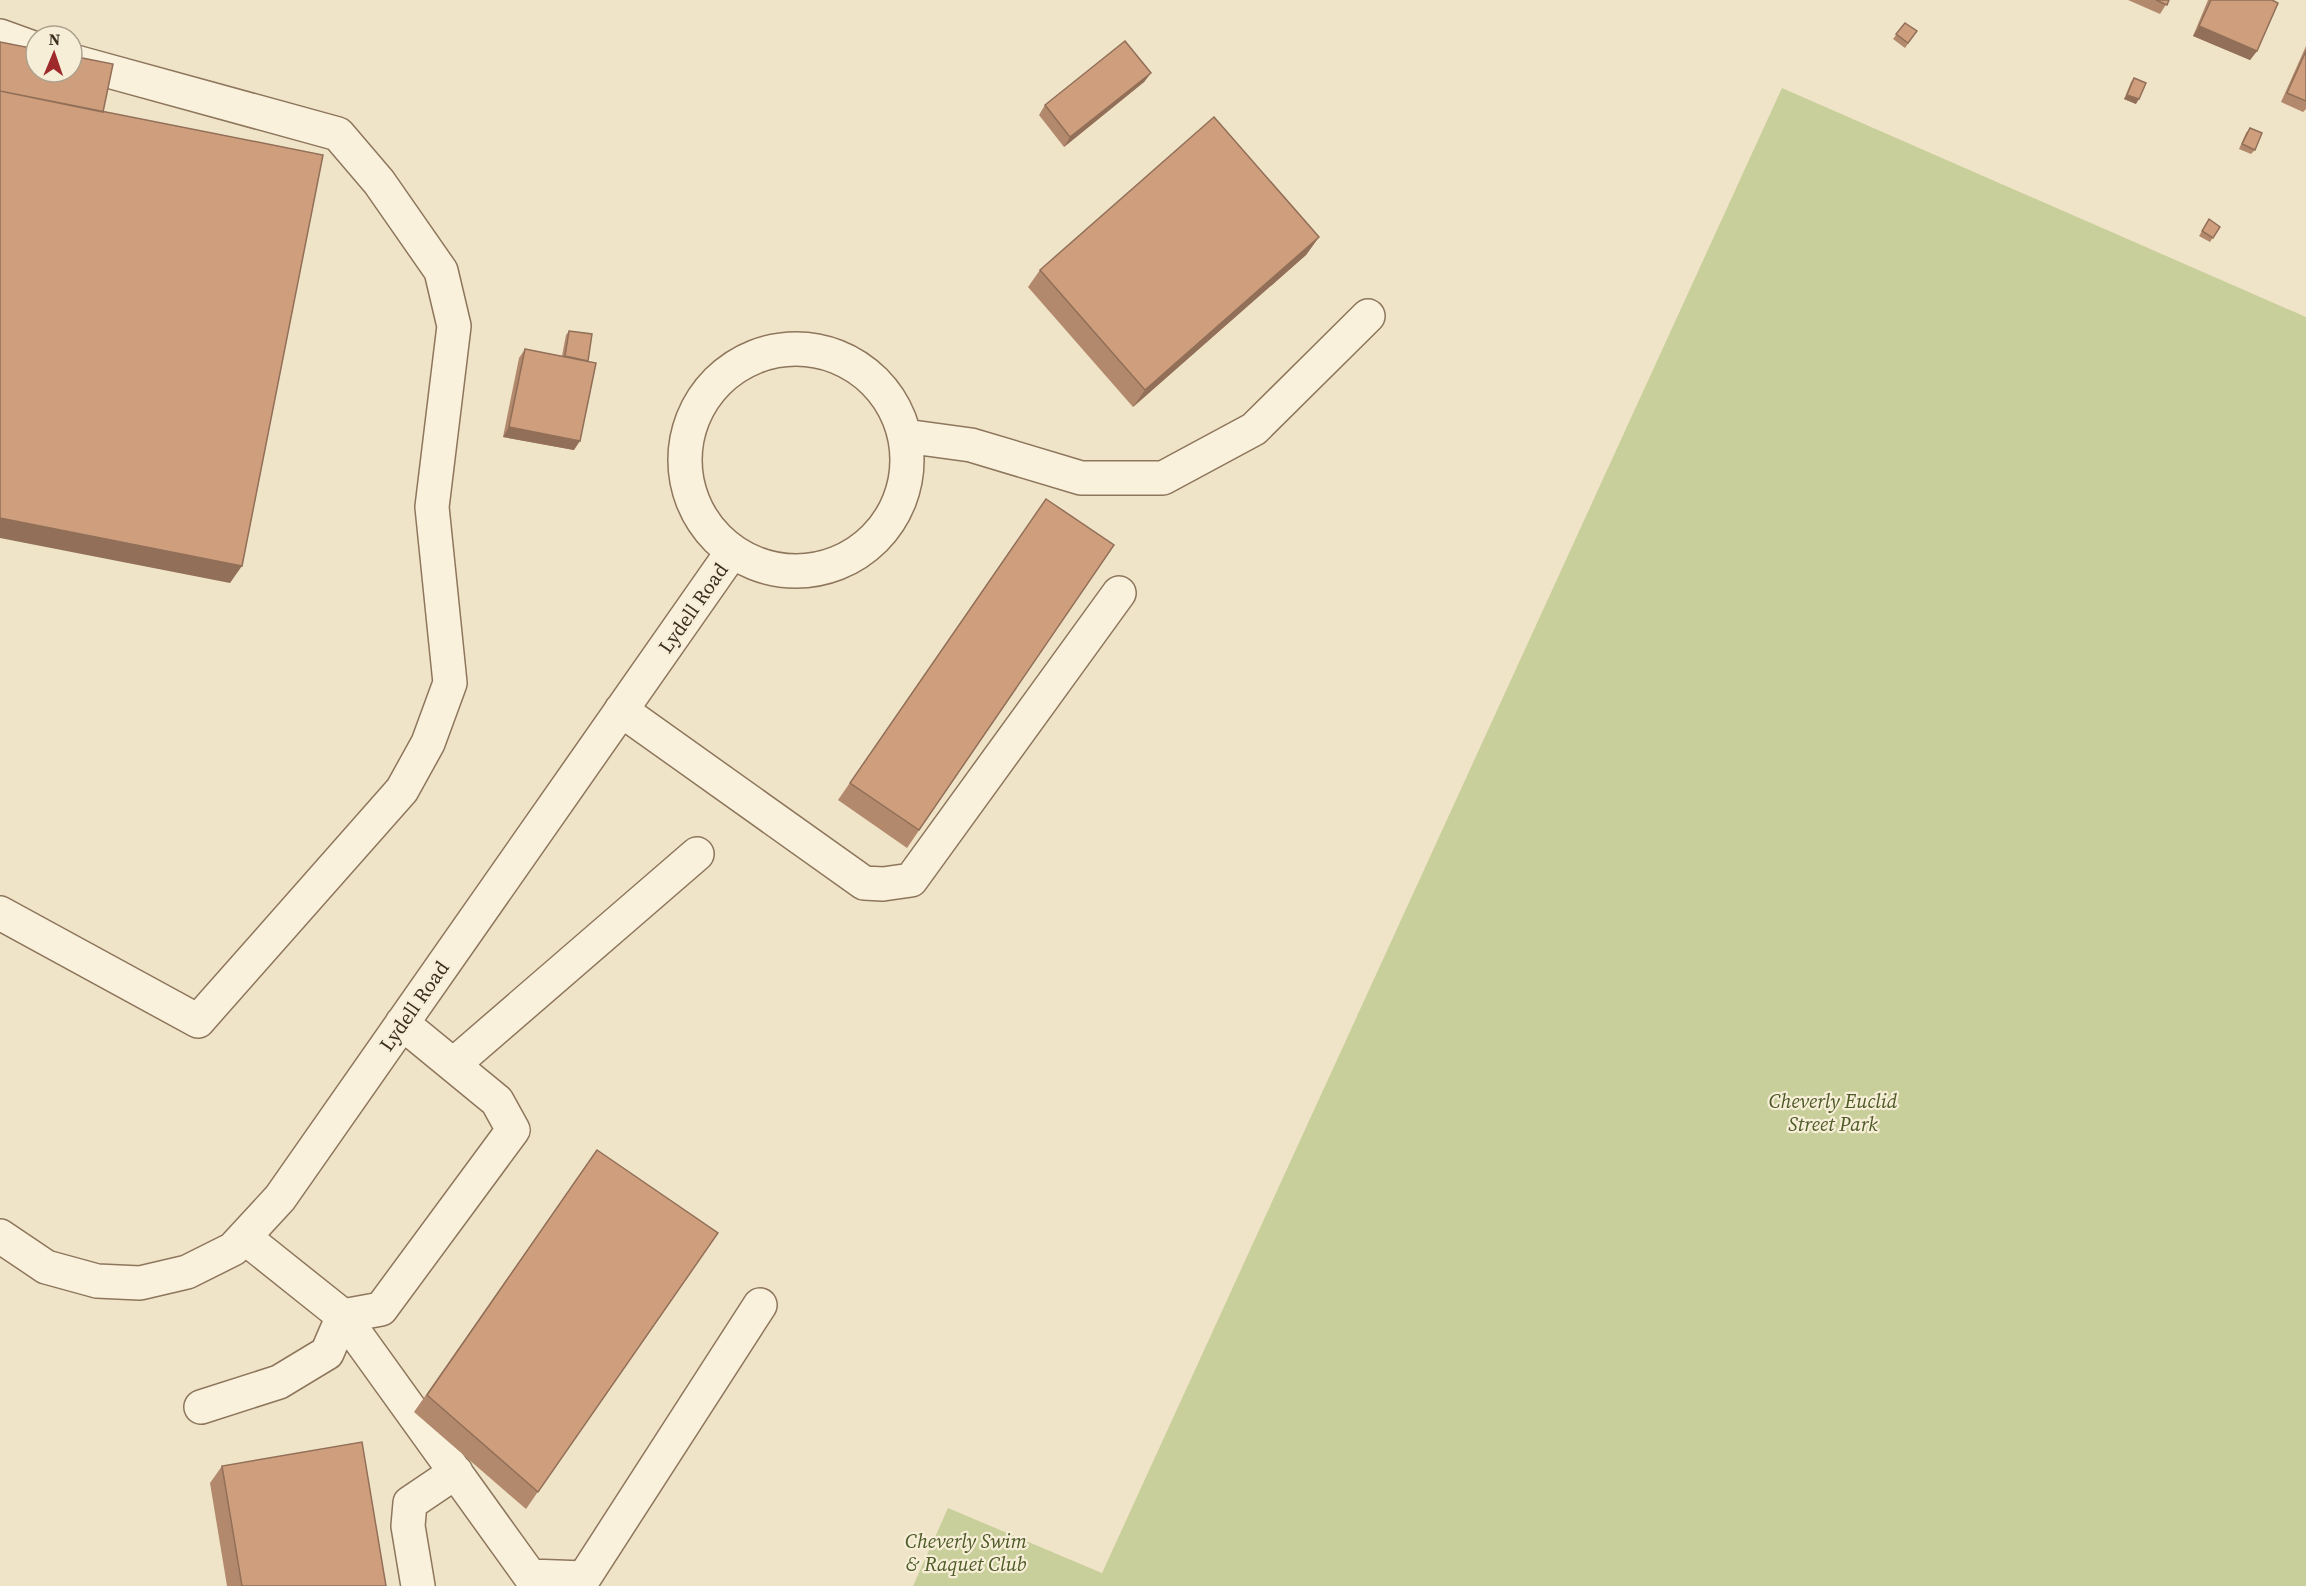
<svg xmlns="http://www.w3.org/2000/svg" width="2306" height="1586" font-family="'Source Serif 4',serif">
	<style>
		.green { fill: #c9cf9b }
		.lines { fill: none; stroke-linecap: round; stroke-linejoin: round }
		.minor-casing { stroke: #8d765c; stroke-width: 36 }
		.minor { stroke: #faf1dc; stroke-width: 33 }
		.wall { fill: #b2896c }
		.shaded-wall { fill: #916f58 }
		.building { fill: #cf9f7d; stroke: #916f58; stroke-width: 1.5 }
		.labels { text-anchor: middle; stroke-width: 4.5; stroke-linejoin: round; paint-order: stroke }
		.street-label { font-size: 20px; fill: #3d2e20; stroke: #f7eed8 }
		.park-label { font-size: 20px; font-style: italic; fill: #4d5a26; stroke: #f7eed8 }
	</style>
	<rect width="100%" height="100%" fill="#f0e4c8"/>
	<path class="green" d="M 1782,88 L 2306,317 L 2306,1586 L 913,1586 L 948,1508 L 1102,1573 Z"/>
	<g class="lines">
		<defs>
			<path id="minor" d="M 0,36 L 36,49
				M685 460a111 111 0 1 1 222 0a111 111 0 1 1-222 0Z
				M 905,436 L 971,445 L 1081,478 L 1163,478 L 1254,429 L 1368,316
				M 621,710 L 864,883 L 883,884 L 911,880 L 1119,593
				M 0,913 L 198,1021 L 402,790 L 428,743 L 450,683 L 432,507 L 454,326 L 441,271 L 379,182 L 338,134 L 72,61
				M 453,1065 L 697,854
				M 0,1236 L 46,1267 L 97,1281 L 140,1283 L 187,1272 L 233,1249 L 280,1198 L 732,552
				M 244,1237 L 343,1316 L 381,1309 L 513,1130 L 497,1101 L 402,1023
				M 201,1407 L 279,1382 L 327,1353 L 343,1316 L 530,1576 L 584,1578 L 760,1305
				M 418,1586 L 408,1526 L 410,1503 L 456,1472"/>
		</defs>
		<use href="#minor" class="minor-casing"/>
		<use href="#minor" class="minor"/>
	</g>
	<path class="wall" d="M 2128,0 L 2169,0 L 2160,14 Z
		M 2208,0 L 2272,0 L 2257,51 L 2250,60 L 2193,36 Z
		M 1905,23 L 1917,31 L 1905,48 L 1893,39 Z
		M 2306,46 L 2306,109 L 2303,112 L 2281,102 Z
		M 1151,73 L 1144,82 L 1064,147 L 1039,115 L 1045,105 Z
		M 2134,78 L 2136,104 L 2124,99 L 2131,82 Z
		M 2250,128 L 2255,150 L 2251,154 L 2239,149 L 2246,133 Z
		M 2209,219 L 2220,227 L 2210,242 L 2199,236 Z
		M 1319,237 L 1306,255 L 1133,407 L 1028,287 L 1040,270 Z
		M 569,331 L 588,361 L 574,450 L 503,437 L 519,358 L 525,349 L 562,356 L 566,335 Z
		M 1046,499 L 1114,545 L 907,848 L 838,800 Z
		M 597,1150 L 718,1233 L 526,1509 L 414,1412 Z
		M 222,1466 L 386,1586 L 227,1586 L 210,1483 Z"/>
	<path class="shaded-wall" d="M 2199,26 L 2257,51 L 2250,60 L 2193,36 Z
		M 1151,73 L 1144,82 L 1064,147 L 1070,137 Z
		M 2127,95 L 2139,99 L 2136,104 L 2124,99 Z
		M 1319,237 L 1306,255 L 1133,407 L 1145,390 Z
		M 509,427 L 580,441 L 574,450 L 503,437 Z
		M 0,518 L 242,566 L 230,583 L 0,538 Z"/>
	<path class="building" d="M 2156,0 L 2169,0 L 2167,5 Z
		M 2211,0 L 2272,0 L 2278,3 L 2257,51 L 2199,26 Z
		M 1905,23 L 1917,31 L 1908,43 L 1896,34 Z
		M 1125,41 L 1151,73 L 1070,137 L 1045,105 Z
		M 0,42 L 36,49 L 36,72 L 72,72 L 72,56 L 113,64 L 103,112 L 0,91 Z
		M 2306,51 L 2306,101 L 2287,93 Z
		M 2134,78 L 2146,83 L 2139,99 L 2127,95 Z
		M 0,91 L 323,155 L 242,566 L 0,518 Z
		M 1214,117 L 1319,237 L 1145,390 L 1040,270 Z
		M 2250,128 L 2262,133 L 2255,150 L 2242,144 Z
		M 2209,219 L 2220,227 L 2213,238 L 2202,231 Z
		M 569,331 L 592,334 L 588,361 L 565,356 Z
		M 525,349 L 596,363 L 580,441 L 509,427 Z
		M 1046,499 L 1114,545 L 919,830 L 850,783 Z
		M 597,1150 L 718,1233 L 538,1492 L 427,1395 Z
		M 362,1442 L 386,1586 L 242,1586 L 222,1466 Z"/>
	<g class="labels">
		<g class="street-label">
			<text transform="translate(693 608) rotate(-55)" y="7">Lydell Road</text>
			<text transform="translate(414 1006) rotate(-55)" y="7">Lydell Road</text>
		</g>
		<g class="park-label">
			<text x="1833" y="1108">Cheverly Euclid<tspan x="1833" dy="23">Street Park</tspan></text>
			<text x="966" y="1548">Cheverly Swim<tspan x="966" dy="23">&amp; Raquet Club</tspan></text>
		</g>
	</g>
	<g transform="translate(54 54) rotate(2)"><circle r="28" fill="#f7eed8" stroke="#ada18e" stroke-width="1.5"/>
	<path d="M0-4.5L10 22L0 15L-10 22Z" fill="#9e2a2b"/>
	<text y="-9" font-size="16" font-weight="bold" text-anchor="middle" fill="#3d2e20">N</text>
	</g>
</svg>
